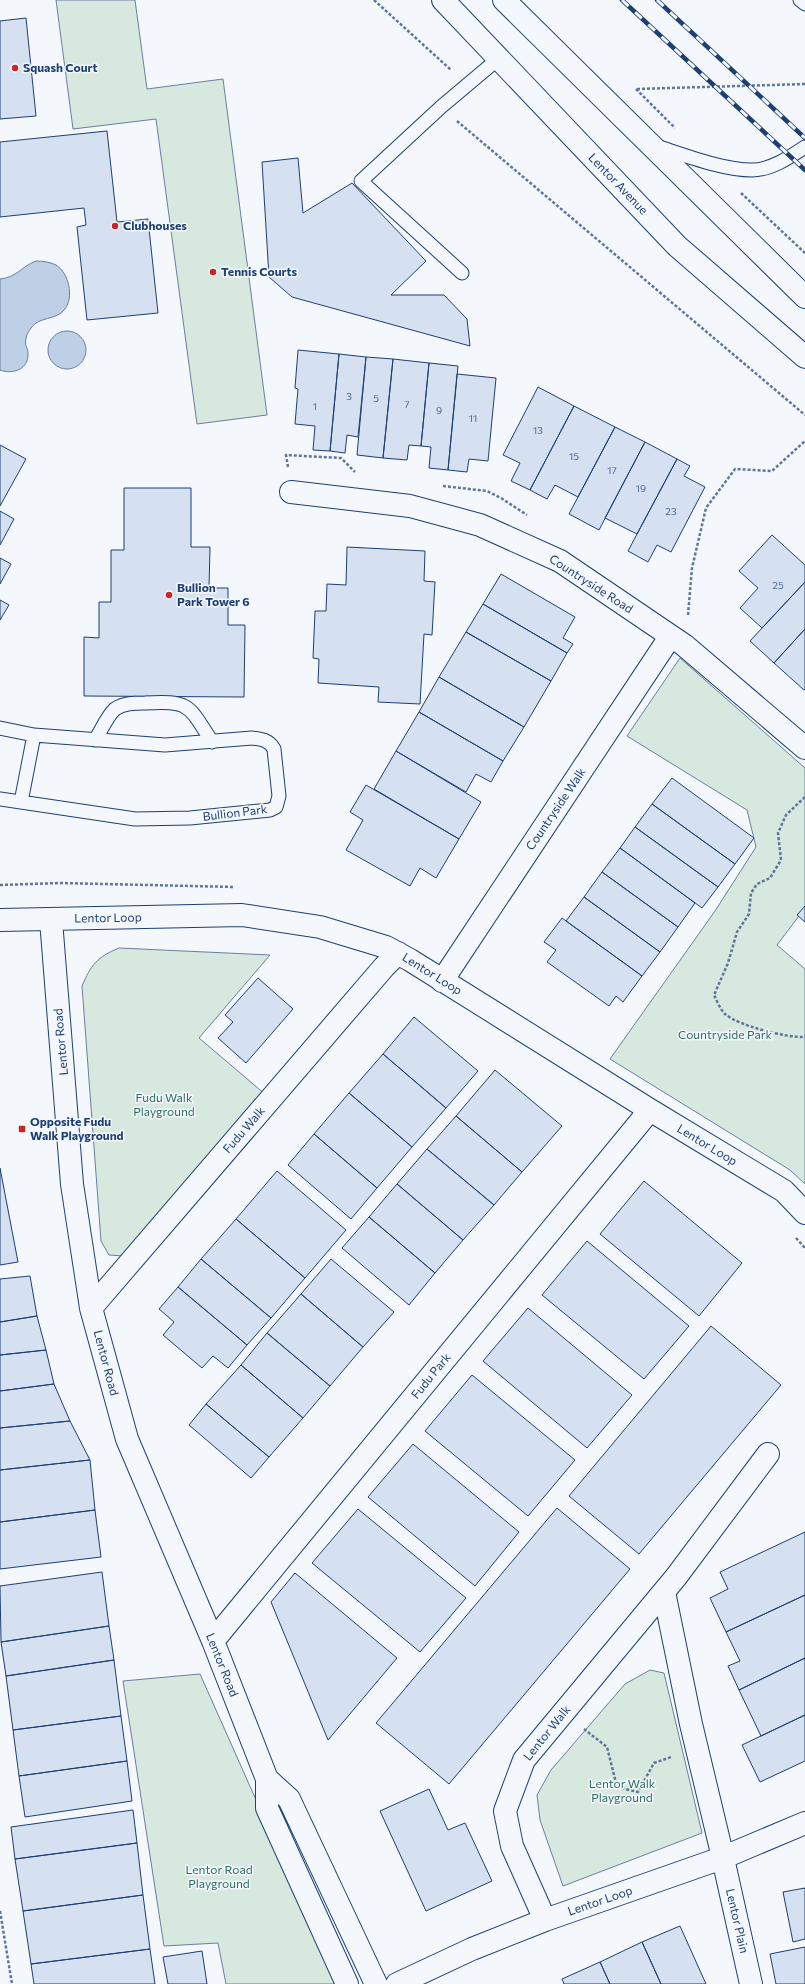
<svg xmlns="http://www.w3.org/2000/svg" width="805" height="1984" font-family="Commissioner,sans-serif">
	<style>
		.green { fill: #d7e8df; stroke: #687fa3 }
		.water { fill: #bed0e5; stroke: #687fa3 }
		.building { fill: #d5e0f0; stroke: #1d3f73 }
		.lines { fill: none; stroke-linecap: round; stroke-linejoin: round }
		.service-casing { stroke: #1d3f73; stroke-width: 15 }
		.minor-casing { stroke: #1d3f73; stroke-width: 24 }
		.primary-casing { stroke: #1d3f73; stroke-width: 24 }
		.path { stroke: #5e769c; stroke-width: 2.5; stroke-dasharray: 3 2; stroke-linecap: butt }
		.service { stroke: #f4f7fb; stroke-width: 13 }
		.minor { stroke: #f4f7fb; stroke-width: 22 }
		.primary { stroke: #f4f7fb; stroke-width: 22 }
		.rail-casing { stroke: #1d3f73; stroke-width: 4.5 }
		.rail { stroke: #f4f7fb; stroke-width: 3; stroke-dasharray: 9; stroke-linecap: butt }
		.poi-dot { fill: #c62828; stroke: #f4f7fb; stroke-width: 1.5 }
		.labels { text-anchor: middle; stroke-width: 3; stroke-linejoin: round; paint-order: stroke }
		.number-label { font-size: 10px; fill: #4b6792 }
		.poi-label { font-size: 12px; font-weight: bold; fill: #1d3f73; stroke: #f4f7fb; text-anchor: start }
		.street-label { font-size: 12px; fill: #1d3f73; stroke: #f4f7fb }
		.park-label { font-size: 12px; fill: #2c6c60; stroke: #f4f7fb }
	</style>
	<rect width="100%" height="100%" fill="#f4f7fb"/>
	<path class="green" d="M 56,0 L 135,0 L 147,89 L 223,79 L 267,415 L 197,424 L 156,119 L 73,129 Z
		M 680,658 L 805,768 L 805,908 L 777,945 L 805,969 L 805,1184 L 790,1170 L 610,1059 L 715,911 L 756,847 L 747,810 L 627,736 Z
		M 119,948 L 270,955 L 199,1038 L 266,1095 L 124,1256 L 109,1255 L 101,1241 L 82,986 C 91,965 97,957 119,948 Z
		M 650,1670 L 664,1673 L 702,1833 L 563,1886 L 540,1820 L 537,1795 L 551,1770 L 625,1684 Z
		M 200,1674 L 338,1984 L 226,1984 L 218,1943 L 164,1946 L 123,1681 Z"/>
	<path class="water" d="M 36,261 C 43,261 50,262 56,265 C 69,273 74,297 65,309 C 56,321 39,316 31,328 C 29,331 26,335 26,339 C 24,345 28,348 28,353 C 29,369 13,375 0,370 L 0,279 C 18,277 20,267 36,261 Z
		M48 350a19 19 0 1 1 38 0a19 19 0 1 1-38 0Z"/>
	<path class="building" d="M 26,18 L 36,116 L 0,119 L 0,21 Z
		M 107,131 L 117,222 L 148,219 L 158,313 L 87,320 L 77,227 L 86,225 L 84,208 L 0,217 L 0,142 Z
		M 298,158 L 303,213 L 352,183 L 426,261 L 391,295 L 444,295 L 467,319 L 470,346 L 292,297 L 269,277 L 262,162 Z
		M 298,350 L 339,354 L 330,451 L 313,450 L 315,426 L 295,424 L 298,389 L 295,388 Z
		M 339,354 L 366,357 L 358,437 L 347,435 L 345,453 L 330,451 Z
		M 366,357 L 393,359 L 383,458 L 357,455 Z
		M 393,359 L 429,363 L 421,446 L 409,445 L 407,460 L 383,458 Z
		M 429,363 L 458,366 L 448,470 L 429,468 L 431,447 L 421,446 Z
		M 457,374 L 496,378 L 488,461 L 469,459 L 467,472 L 448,470 Z
		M 538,387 L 574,406 L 530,490 L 511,481 L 520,463 L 503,455 Z
		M 574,406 L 615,427 L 578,497 L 555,485 L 547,499 L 530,490 Z
		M 615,427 L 645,442 L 599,530 L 569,514 Z
		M 645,442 L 677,459 L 637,534 L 605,518 Z
		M 0,445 L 26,459 L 0,506 Z
		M 677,459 L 690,466 L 684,476 L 705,487 L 671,552 L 657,545 L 648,562 L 628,551 Z
		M 124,488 L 191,488 L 191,547 L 210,547 L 209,588 L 228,588 L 228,625 L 245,625 L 244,697 L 84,696 L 84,637 L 99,638 L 99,602 L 111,602 L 111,550 L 124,550 Z
		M 0,511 L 14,519 L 0,545 Z
		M 772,535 L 805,565 L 805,582 L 762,628 L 740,608 L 758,588 L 739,571 Z
		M 347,547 L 425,551 L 424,581 L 435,582 L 432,635 L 424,634 L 420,704 L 378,702 L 379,687 L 318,683 L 319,659 L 313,658 L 315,611 L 326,611 L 327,584 L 346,585 Z
		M 0,558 L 11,564 L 0,584 Z
		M 501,574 L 575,617 L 563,638 L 573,644 L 567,653 L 483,604 Z
		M 805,582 L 805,629 L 774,663 L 750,641 Z
		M 0,600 L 9,605 L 0,620 Z
		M 483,604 L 567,653 L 551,681 L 466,632 Z
		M 805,629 L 805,689 L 804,690 L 774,663 Z
		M 466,632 L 551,681 L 524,727 L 439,677 Z
		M 439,677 L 524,727 L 503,761 L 419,712 Z
		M 419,712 L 503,761 L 491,782 L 476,774 L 466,792 L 396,751 Z
		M 396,751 L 481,802 L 459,839 L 374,789 Z
		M 672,778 L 754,838 L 735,864 L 652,804 Z
		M 366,785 L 459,839 L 436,878 L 420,868 L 410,886 L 346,850 L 363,820 L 350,812 Z
		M 652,804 L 735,864 L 718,887 L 635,827 Z
		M 635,827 L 718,887 L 702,908 L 620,848 Z
		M 620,848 L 695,903 L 678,927 L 602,872 Z
		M 602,872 L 678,927 L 660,952 L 584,897 Z
		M 584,897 L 660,952 L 642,976 L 566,921 Z
		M 805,906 L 805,922 L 797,915 Z
		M 562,918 L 642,976 L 623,1002 L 616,996 L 609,1006 L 547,962 L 556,950 L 544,942 Z
		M 258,978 L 293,1009 L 246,1063 L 218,1038 L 233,1022 L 225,1015 Z
		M 414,1017 L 478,1071 L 446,1108 L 383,1054 Z
		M 383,1054 L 446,1108 L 412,1147 L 349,1093 Z
		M 495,1070 L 562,1126 L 522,1172 L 456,1116 Z
		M 349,1093 L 412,1147 L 377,1188 L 314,1134 Z
		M 456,1116 L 522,1172 L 494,1205 L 427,1149 Z
		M 314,1134 L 377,1188 L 351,1219 L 288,1165 Z
		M 427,1149 L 494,1205 L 463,1240 L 397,1184 Z
		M 0,1168 L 18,1262 L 0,1265 Z
		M 277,1171 L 346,1230 L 305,1278 L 236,1219 Z
		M 644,1181 L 742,1263 L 699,1316 L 600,1234 Z
		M 397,1184 L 463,1240 L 435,1273 L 369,1217 Z
		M 369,1217 L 435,1273 L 409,1305 L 342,1248 Z
		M 236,1219 L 305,1278 L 271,1318 L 201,1259 Z
		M 587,1241 L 689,1326 L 644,1379 L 542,1295 Z
		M 201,1259 L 271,1318 L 247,1345 L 178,1287 Z
		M 331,1259 L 394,1312 L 363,1347 L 301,1294 Z
		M 30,1276 L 37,1316 L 0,1322 L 0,1279 Z
		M 178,1287 L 247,1345 L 228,1368 L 213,1356 L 202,1368 L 163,1335 L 174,1322 L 159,1309 Z
		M 301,1294 L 363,1347 L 330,1386 L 267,1333 Z
		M 528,1308 L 632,1395 L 587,1448 L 483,1361 Z
		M 37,1316 L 46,1350 L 0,1355 L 0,1322 Z
		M 711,1326 L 781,1385 L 639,1554 L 569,1496 Z
		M 267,1333 L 330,1386 L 303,1418 L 241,1365 Z
		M 46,1350 L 54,1384 L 0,1391 L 0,1355 Z
		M 241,1365 L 303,1418 L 269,1457 L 206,1404 Z
		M 472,1375 L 575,1460 L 528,1516 L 425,1431 Z
		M 54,1384 L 70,1421 L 0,1428 L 0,1391 Z
		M 206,1404 L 269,1457 L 251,1478 L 189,1425 Z
		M 70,1421 L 90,1460 L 0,1470 L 0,1428 Z
		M 413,1444 L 519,1532 L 475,1586 L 368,1497 Z
		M 90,1460 L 95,1510 L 0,1522 L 0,1470 Z
		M 557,1508 L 630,1569 L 449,1784 L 376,1723 Z
		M 358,1509 L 466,1598 L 420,1652 L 312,1563 Z
		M 95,1510 L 101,1557 L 0,1569 L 0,1522 Z
		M 805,1532 L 805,1595 L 726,1632 L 710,1598 L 728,1589 L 720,1572 Z
		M 102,1572 L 109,1626 L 1,1642 L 0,1586 Z
		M 295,1573 L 397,1658 L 328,1740 L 271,1602 Z
		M 805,1595 L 805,1658 L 739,1690 L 728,1666 L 740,1661 L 726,1632 Z
		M 109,1626 L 114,1660 L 6,1676 L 1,1642 Z
		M 805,1658 L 805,1715 L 761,1736 L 739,1690 Z
		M 114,1660 L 121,1716 L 13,1730 L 6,1676 Z
		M 805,1715 L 805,1761 L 760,1782 L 742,1745 Z
		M 121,1716 L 127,1761 L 19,1776 L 13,1730 Z
		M 127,1761 L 132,1801 L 25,1817 L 19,1776 Z
		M 429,1789 L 448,1830 L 465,1823 L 492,1881 L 426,1911 L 380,1811 Z
		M 133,1810 L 137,1843 L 15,1859 L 11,1827 Z
		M 137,1843 L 143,1895 L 23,1911 L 15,1859 Z
		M 805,1888 L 805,1939 L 793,1942 L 783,1892 Z
		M 143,1895 L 150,1949 L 31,1964 L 23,1911 Z
		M 680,1926 L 706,1984 L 661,1984 L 642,1942 Z
		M 642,1942 L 661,1984 L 610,1984 L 600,1962 Z
		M 805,1947 L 805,1984 L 776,1984 L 770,1954 Z
		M 150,1949 L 155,1984 L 34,1984 L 31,1964 Z
		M 202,1951 L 207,1984 L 168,1984 L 163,1957 Z
		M 600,1962 L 610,1984 L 564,1984 L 562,1979 Z"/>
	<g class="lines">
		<defs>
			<path id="service" d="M 800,0 L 805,4
				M 656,146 C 684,155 723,170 752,170 C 771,170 790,157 805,147
				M 462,273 L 361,181 L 441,107 L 498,59
				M 0,728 L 34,735 L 165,745 L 252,738 C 262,739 269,740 274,749 L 279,796 L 276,807 L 270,810 L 190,818 L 135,819 L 0,799
				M 95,740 C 101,731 107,716 115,709 C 124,703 134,703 145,703 C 190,701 188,704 212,742
				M 21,802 L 34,735"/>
			<path id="minor" d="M 291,492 L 410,506 L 480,525 L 560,561 L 684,645 L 805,748
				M 0,920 L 242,915 L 320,927 L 386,947 L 410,960 L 650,1110 L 784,1191 L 805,1213
				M 51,920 L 72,1184 L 91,1308 L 127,1439 L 213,1641 L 267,1779 L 267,1808 L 347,1984
				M 442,981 L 670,637
				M 91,1308 L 384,967 L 398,953
				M 664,1592 L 691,1724 L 720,1845 L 751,1984
				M 213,1641 L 650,1110
				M 267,1779 L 289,1799 L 376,1984
				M 545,1920 L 512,1846 L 505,1811 L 524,1760 L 676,1577 L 768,1454
				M 397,1984 L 472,1949 L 545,1920 L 722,1858 L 805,1823"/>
			<path id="primary" d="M 443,0 L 677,246 L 805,357
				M 504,0 L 805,297"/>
		</defs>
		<use href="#service" class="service-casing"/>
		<use href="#minor" class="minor-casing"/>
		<use href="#primary" class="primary-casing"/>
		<path class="path" d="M 374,0 L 451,70
			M 636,89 L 675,128
			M 637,89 L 805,84
			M 457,121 L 805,415
			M 741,193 L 805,253
			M 288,467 L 286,455 L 341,458 L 355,472
			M 443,486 L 487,491 L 501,498 L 527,515
			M 688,615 L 692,568 L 706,508 L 735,469 L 772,471 L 805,441
			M 805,797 L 786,815 L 778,833 L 781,860 L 770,878 L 757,884 L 751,893 L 749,914 L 737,932 L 728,963 L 714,995 C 717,1001 720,1009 725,1014 C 739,1026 787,1038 805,1037
			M 0,885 L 60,883 L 235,887
			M 796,1238 L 805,1248
			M 584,1729 L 607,1747 L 617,1787 L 638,1792 L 654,1763 L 671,1757
			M 0,1911 L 12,1984"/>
		<use href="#service" class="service"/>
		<use href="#minor" class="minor"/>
		<use href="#primary" class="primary"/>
		<defs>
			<path id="rail" d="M 622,0 L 805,170
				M 657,0 L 805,138"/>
		</defs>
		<use href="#rail" class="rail-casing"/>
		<use href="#rail" class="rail"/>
	</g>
	<g class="poi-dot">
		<circle cx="15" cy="68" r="4"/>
		<circle cx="115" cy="226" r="4"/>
		<circle cx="213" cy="272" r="4"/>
		<circle cx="169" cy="595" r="4"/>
		<rect x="18" y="1125" width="8" height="8" rx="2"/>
	</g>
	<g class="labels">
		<g class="number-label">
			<text x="349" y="400">3</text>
			<text x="376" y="402">5</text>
			<text x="407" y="408">7</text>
			<text x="315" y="410">1</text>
			<text x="439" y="414">9</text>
			<text x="473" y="422">11</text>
			<text x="538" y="434">13</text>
			<text x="574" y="460">15</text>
			<text x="612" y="474">17</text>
			<text x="641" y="492">19</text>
			<text x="671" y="515">23</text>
			<text x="778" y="589">25</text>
		</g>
		<g class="poi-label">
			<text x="23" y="72">Squash Court</text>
			<text x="123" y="230">Clubhouses</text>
			<text x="221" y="276">Tennis Courts</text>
			<text x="177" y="592">Bullion<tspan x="177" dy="14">Park Tower 6</tspan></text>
			<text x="30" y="1126">Opposite Fudu<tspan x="30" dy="14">Walk Playground</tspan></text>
		</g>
		<g class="street-label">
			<text transform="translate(618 184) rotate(46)" y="4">Lentor Avenue</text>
			<text transform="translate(591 584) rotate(33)" y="4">Countryside Road</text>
			<text transform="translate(556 809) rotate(-56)" y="4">Countryside Walk</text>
			<text transform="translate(235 813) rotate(-7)" y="4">Bullion Park</text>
			<text transform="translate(108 918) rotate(-1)" y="4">Lentor Loop</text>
			<text transform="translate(432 974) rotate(32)" y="4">Lentor Loop</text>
			<text transform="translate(61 1042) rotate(-95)" y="4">Lentor Road</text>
			<text transform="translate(244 1130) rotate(-49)" y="4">Fudu Walk</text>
			<text transform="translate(707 1145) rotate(31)" y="4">Lentor Loop</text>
			<text transform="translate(106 1363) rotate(75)" y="4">Lentor Road</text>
			<text transform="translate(431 1376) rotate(-51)" y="4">Fudu Park</text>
			<text transform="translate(222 1665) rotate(68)" y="4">Lentor Road</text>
			<text transform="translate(547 1733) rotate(-51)" y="4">Lentor Walk</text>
			<text transform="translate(600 1901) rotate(-19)" y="4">Lentor Loop</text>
			<text transform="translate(737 1921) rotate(77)" y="4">Lentor Plain</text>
		</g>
		<g class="park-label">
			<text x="725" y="1039">Countryside Park</text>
			<text x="164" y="1102">Fudu Walk<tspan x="164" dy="14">Playground</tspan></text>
			<text x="622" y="1788">Lentor Walk<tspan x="622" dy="14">Playground</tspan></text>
			<text x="219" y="1874">Lentor Road<tspan x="219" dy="14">Playground</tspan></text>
		</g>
	</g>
</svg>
